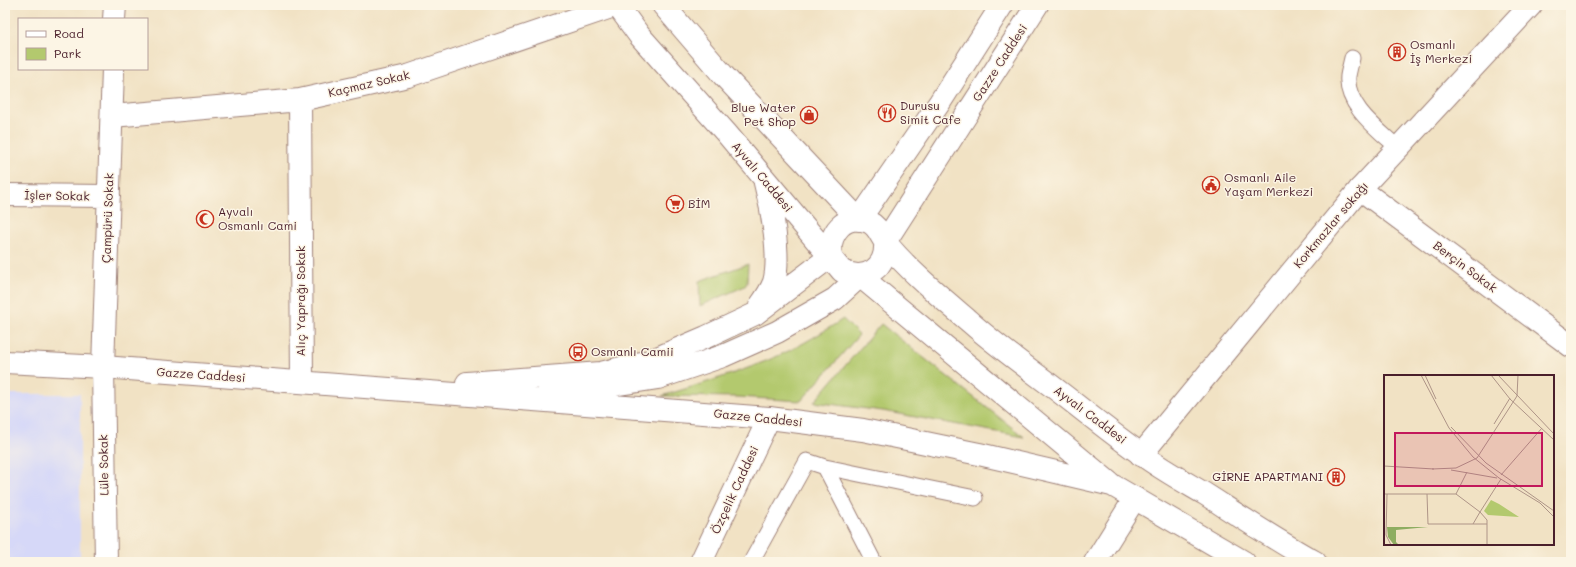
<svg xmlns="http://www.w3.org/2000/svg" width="1576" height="567" font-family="Mali,sans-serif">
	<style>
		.built { fill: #d6d8f8 }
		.green { fill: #b3c96e; stroke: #7e744c }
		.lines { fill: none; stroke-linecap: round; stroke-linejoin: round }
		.service-casing { stroke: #9e8078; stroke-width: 17 }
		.minor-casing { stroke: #9e8078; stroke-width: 24 }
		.tertiary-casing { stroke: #9e8078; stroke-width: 24 }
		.secondary-casing { stroke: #9e8078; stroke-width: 24 }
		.service { stroke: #fff; stroke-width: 15 }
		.minor { stroke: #fff; stroke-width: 22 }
		.tertiary { stroke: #fff; stroke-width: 22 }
		.secondary { stroke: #fff; stroke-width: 22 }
		.labels { text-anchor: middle; stroke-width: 3; stroke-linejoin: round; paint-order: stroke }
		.poi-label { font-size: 12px; fill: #4a1f2b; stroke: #fcf5e5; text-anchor: start }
		.street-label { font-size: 12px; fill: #4a1f2b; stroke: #fcf5e5 }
		.inset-road { fill: none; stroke: #ae9487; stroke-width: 1 }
		.view { fill: #c2185b; fill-opacity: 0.15; stroke: #c2185b; stroke-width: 2 }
		.inset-edge { fill: none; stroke: #4a1f2b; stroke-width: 2 }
	</style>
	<rect width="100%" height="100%" fill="#fcf5e5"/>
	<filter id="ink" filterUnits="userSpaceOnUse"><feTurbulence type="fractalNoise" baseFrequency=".025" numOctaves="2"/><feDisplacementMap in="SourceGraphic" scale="8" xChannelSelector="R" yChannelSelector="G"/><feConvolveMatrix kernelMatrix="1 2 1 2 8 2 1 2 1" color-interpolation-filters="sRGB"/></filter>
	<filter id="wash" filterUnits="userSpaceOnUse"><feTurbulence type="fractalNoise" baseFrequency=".012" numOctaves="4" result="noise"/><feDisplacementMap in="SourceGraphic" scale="16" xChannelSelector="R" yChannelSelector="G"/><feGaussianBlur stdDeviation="0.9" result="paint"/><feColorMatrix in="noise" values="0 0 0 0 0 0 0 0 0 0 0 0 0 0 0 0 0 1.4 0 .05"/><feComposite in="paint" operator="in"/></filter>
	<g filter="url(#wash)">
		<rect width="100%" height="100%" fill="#f1e2c4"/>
		<path class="built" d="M 5,394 L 80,394 L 80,562 L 5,562 Z"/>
		<path class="green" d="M 748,264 L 747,283 L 745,286 L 700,306 L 699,281 Z
			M 843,319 L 859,335 L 801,401 L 738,397 L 662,396 C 701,384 742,372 780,355 C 802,345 823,332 843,319 Z
			M 881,324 L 1024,437 L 883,411 L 814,402 Z"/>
	</g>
	<g filter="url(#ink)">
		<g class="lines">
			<defs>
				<path id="service" d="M 1352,58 C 1351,63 1349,70 1348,76 C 1345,106 1379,130 1398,148
					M 825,467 L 975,498
					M 751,562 L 807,461 L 825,467 L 874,562"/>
				<path id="minor" d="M 114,19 L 115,5
					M 300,100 L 302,382
					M 112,116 L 300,100 L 408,76 L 617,5
					M 1360,189 L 1571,346
					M 5,195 L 109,196
					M 106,562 L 103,367 L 113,69"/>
				<path id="tertiary" d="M 1141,455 L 1360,189 L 1531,5
					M 701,562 L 769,418
					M 1095,562 L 1135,498"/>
				<path id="secondary" d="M 617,5 L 639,35 L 727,134 L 842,271 C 866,282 887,268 885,242
					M 663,5 L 723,75 L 859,220
					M 859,220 L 940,102 L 1002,5
					M 885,242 L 1037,5
					M 831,256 C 828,234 844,212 869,222 C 879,227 880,236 886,243 C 911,273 942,298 971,323 C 997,346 1025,366 1053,387 C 1082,409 1111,433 1141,454 C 1161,469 1183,481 1205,494 C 1241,517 1277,541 1315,562
					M 860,276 L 1112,485 L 1244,562
					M 760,306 C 765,299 771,290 774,282 C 781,257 772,209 765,183
					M 5,362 L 103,367 L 769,418 L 863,430 L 979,454 L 1112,485
					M 467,383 L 601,373 L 650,361 L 706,337 L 755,314 L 831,256
					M 549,390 L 613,385 L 658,378 L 723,356 L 777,332 L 835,299 L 860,276"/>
			</defs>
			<use href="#service" class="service-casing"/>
			<use href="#minor" class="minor-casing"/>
			<use href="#tertiary" class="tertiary-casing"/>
			<use href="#secondary" class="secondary-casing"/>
			<use href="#service" class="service"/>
			<use href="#minor" class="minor"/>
			<use href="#tertiary" class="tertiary"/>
			<use href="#secondary" class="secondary"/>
		</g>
	</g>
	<defs>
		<symbol id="building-ring" viewBox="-11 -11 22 22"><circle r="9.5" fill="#fcf5e5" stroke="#c8321e" stroke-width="1.5"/><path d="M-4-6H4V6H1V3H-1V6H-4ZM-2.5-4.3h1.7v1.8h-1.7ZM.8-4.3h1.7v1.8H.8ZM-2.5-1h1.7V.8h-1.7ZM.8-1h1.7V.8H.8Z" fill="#c8321e"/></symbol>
		<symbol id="restaurant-ring" viewBox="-11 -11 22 22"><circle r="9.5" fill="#fcf5e5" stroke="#c8321e" stroke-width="1.5"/><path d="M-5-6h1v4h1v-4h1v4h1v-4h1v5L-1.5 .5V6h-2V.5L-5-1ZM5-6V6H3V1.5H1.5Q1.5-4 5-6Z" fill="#c8321e"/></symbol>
		<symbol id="shop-ring" viewBox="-11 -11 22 22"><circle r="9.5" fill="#fcf5e5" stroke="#c8321e" stroke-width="1.5"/><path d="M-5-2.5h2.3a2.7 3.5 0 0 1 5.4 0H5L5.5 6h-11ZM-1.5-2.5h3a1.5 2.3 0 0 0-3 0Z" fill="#c8321e"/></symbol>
		<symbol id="civic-ring" viewBox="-11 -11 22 22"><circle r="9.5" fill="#fcf5e5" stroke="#c8321e" stroke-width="1.5"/><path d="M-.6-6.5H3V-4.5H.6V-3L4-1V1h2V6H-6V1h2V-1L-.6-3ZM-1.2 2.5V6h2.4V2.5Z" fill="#c8321e"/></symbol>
		<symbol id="supermarket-ring" viewBox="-11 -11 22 22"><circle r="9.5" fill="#fcf5e5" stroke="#c8321e" stroke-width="1.5"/><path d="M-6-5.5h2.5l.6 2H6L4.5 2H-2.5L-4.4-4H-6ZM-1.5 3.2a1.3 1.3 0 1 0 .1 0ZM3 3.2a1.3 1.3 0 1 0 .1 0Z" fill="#c8321e"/></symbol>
		<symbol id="mosque-ring" viewBox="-11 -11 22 22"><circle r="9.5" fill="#fcf5e5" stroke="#c8321e" stroke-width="1.5"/><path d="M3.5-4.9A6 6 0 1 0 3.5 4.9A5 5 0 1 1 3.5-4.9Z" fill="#c8321e"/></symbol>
		<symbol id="bus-ring" viewBox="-11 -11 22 22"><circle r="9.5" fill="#fcf5e5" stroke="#c8321e" stroke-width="1.5"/><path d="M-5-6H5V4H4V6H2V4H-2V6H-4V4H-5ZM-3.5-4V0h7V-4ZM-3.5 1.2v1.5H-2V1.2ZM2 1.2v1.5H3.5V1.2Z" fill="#c8321e"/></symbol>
	</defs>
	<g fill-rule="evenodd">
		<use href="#building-ring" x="1387" y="42" width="20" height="20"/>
		<use href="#restaurant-ring" x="877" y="103" width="20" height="20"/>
		<use href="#shop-ring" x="799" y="105" width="20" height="20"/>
		<use href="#civic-ring" x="1201" y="175" width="20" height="20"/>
		<use href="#supermarket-ring" x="665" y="194" width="20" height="20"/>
		<use href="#mosque-ring" x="195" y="209" width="20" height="20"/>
		<use href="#bus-ring" x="568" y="342" width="20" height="20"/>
		<use href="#building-ring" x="1326" y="467" width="20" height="20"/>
	</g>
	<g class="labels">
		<g class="poi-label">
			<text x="1410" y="49">Osmanlı<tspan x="1410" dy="14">İş Merkezi</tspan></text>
			<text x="900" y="110">Durusu<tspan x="900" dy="14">Simit Cafe</tspan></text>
			<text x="796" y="112" text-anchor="end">Blue Water<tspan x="796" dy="14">Pet Shop</tspan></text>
			<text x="1224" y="182">Osmanlı Aile<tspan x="1224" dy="14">Yaşam Merkezi</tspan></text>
			<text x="688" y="208">BİM</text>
			<text x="218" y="216">Ayvalı<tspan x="218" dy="14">Osmanlı Cami</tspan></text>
			<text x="591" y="356">Osmanlı Camii</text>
			<text x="1323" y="481" text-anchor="end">GİRNE APARTMANI</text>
		</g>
		<g class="street-label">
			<text transform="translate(1000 63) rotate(-57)" y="4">Gazze Caddesi</text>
			<text transform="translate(369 84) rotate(-13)" y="4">Kaçmaz Sokak</text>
			<text transform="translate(762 177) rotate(50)" y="4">Ayvalı Caddesi</text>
			<text transform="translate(57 196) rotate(1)" y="4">İşler Sokak</text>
			<text transform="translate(108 218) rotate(-88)" y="4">Çampürü Sokak</text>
			<text transform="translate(1331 225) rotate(-50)" y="4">Korkmazlar sokağı</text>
			<text transform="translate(1465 267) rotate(37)" y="4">Berçin Sokak</text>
			<text transform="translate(301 301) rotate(-90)" y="4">Alıç Yaprağı Sokak</text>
			<text transform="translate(201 375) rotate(4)" y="4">Gazze Caddesi</text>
			<text transform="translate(1090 415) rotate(37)" y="4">Ayvalı Caddesi</text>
			<text transform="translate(758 418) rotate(6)" y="4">Gazze Caddesi</text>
			<text transform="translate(104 465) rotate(-91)" y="4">Lüle Sokak</text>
			<text transform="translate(735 490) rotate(-65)" y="4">Özçelik Caddesi</text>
		</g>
	</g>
	<g transform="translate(1384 375)">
		<rect width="170" height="170" fill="#f1e2c4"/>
		<path d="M 107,125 L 115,129 L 135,142 L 104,140 L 100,136 Z" fill="#b3c96e"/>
		<path d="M 3,152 L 44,152 L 12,155 L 12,167 L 15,170 L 10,170 L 4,162 Z" fill="#8ead61"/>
		<path class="inset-road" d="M 37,0 L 65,53 L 89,82 L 115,103 L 156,128 L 170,142M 41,0 L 52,24M 107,0 L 126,24 L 170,65M 114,0 L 170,59M 133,21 L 134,0M 110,49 L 126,23M 67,52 L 102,88 L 170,136M 0,91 L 50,94M 48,94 L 72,93 L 93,83 L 133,21M 67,95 L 113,103M 117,100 L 158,53M 0,119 L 72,119 L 96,137 L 89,149M 3,119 L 2,160 L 7,170M 43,119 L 44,149 L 103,149M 72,119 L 83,97M 103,170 L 103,145 L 96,137 L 117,104"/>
		<path class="view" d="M 11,58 L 158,58 L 158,111 L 11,111 Z"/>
		<rect width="170" height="170" class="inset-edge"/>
	</g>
	<rect width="1576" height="567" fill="none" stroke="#fcf5e5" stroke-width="20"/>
	<rect x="18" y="18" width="130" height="52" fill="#fcf5e5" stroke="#b59f9b"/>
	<rect x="26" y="31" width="20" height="6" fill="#ffffff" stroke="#b59f9b"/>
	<text x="54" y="38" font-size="12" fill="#4a1f2b">Road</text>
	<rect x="26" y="48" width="20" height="12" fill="#b3c96e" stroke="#b59f9b"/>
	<text x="54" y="58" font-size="12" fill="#4a1f2b">Park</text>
</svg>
